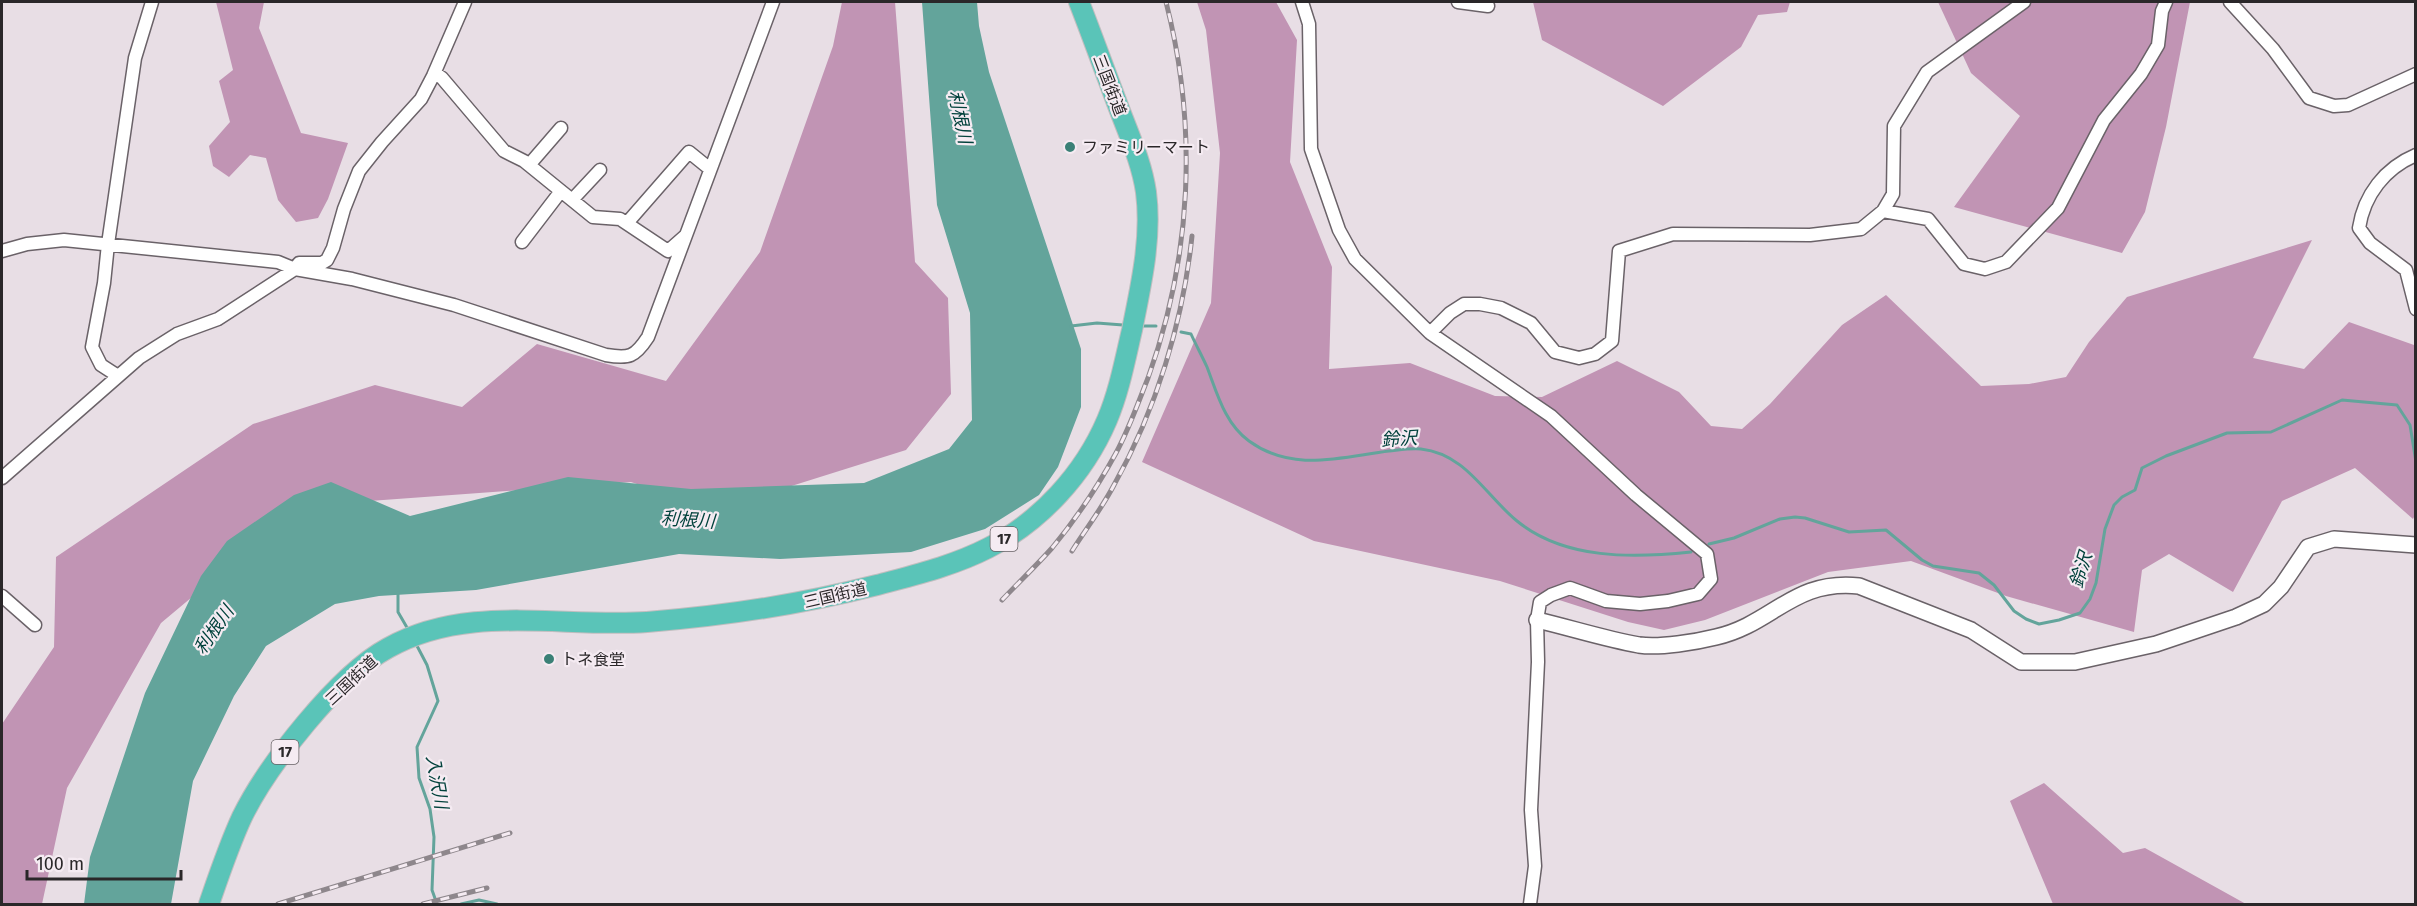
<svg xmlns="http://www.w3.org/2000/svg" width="2417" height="906" font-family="'Fira Sans','Noto Sans JP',sans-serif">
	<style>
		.forest { fill: #c194b4 }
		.water { fill: #63a49b }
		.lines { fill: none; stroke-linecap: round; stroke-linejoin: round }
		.stream { stroke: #63a49b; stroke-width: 3 }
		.minor-casing { stroke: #6a6268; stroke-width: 15 }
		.tertiary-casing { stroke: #6a6268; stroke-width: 18 }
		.trunk-casing { stroke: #bfbebf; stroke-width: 22 }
		.minor { stroke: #fff; stroke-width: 12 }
		.tertiary { stroke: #fff; stroke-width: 15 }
		.trunk { stroke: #5ac4b8; stroke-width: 20 }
		.rail-casing { stroke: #8e878c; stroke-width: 5 }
		.rail { stroke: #f5ebf2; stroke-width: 3; stroke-dasharray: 9; stroke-linecap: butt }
		.poi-dot { fill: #3a8076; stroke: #f5ebf2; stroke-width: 2 }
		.labels { text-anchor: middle; stroke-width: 4.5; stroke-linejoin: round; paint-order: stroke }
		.shield { fill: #f5ebf2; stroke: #676265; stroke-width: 1.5 }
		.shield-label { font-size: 15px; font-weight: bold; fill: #2a2729 }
		.street-label { font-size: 16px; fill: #2a2729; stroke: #f5ebf2 }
		.poi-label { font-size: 16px; fill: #2a2729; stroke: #f5ebf2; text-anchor: start }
		.water-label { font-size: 18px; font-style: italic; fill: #02423c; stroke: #f5ebf2 }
	</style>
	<rect width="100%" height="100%" fill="#e8dee5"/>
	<path class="forest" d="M 216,2 L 264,2 L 259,28 L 301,133 L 348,143 L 328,199 L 318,218 L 296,222 L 278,200 L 266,158 L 250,155 L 229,177 L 213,166 L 209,146 L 230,122 L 219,81 L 233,70 Z
		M 842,2 L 895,2 L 915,262 L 948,298 L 951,394 L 906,450 L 715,510 L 631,482 L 301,506 L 161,623 L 67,788 L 42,904 L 2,904 L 2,724 L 54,647 L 56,557 L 253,424 L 375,385 L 462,407 L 537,344 L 666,381 L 760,252 L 833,46 Z
		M 1197,2 L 1276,2 L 1297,40 L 1290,162 L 1332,267 L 1329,369 L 1410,363 L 1495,396 L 1542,397 L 1617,361 L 1679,392 L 1711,426 L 1742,429 L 1770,404 L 1842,325 L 1886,295 L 1981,386 L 2029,384 L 2066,377 L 2089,342 L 2127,297 L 2312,240 L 2253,358 L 2304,369 L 2349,322 L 2414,345 L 2416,513 L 2413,519 L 2355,468 L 2282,501 L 2233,592 L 2169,554 L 2142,570 L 2134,632 L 2006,596 L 1911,561 L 1828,572 L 1705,620 L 1664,630 L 1628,622 L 1500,581 L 1314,541 L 1142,462 L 1211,303 L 1220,153 L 1206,30 Z
		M 1533,2 L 1790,2 L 1787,12 L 1758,15 L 1741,47 L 1663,106 L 1542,40 Z
		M 1938,2 L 2190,2 L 2166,127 L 2145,212 L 2122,253 L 1954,207 L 2020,116 L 1971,73 Z
		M 2044,783 L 2123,853 L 2145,848 L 2246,904 L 2053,904 L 2010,801 Z"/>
	<path class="water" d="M 922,2 L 977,2 L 979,26 L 989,72 L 1081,349 L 1081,407 L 1058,467 L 1039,495 L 985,529 L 911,552 L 780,559 L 679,554 L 476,590 L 379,596 L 335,604 L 266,646 L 234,696 L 193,781 L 171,904 L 84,904 L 90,857 L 145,693 L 201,576 L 227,541 L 294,495 L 331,482 L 410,516 L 568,477 L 691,489 L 864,483 L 949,449 L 972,420 L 970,313 L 937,205 Z"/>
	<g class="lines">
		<path class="stream" d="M 1071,326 L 1097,323 L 1123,325
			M 1143,326 L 1156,326
			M 1181,332 L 1191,334 C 1196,345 1202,356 1207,367 C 1217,393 1225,424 1249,441 C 1293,473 1341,457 1389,451 C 1399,450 1411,448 1421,449 C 1466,454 1485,495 1517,521 C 1565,560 1633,558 1691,552
			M 1709,544 L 1734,538 L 1780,519 L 1795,517 L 1805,518 L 1849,532 L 1886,530 L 1922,560 L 1933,566 L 1979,573 L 1994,585 L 2014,611 L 2026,619 L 2039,624 L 2059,620 L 2080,613 L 2090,599 L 2096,583 L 2105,529 L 2114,505 L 2122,497 L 2135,490 L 2142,468 L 2166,456 L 2227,433 L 2271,432 L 2342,400 L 2397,405 L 2410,425 L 2416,462
			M 398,593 L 398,612 L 409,631
			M 415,642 L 427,665 L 438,701 L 417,747 L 419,778 L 430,809 L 434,837 L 432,890 L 437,904
			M 461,904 L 479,900 L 497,904"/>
		<defs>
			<path id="minor" d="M 1302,2 L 1309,24 L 1311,149 L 1339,230 L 1355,259 L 1430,333 L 1551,416 L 1636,495 L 1707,554 L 1711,579 L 1698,594 L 1668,601 L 1640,604 L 1606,601 L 1570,588 L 1551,595 L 1540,602 L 1537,620 L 1538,662 L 1531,810 L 1535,866 L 1530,904
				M 1458,2 L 1488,6
				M 2230,2 L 2273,49 L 2309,98 L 2334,106 L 2348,105 L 2416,74
				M 435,73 L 442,78 L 504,151 L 524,161 L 593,217 L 620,219 L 668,251 L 685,236
				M 2416,155 C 2385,168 2364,195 2359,228 L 2370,243 L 2406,270 L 2416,309
				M 529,165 L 561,128
				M 572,200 L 600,170
				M 1883,211 L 1928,219 L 1964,264 L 1985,269 L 2006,262 L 2058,208 L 2104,120 L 2141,74 L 2158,45 L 2162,11 L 2166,2
				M 627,223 L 689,152 L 710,169
				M 522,242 L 561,191
				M 2,251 L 27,244 L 64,240 L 278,262 L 295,269 L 299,263 L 322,263 L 327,260 L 333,248 L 344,209 L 359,171 L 382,142 L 421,99 L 433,76 L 465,2
				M 1430,333 L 1450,313 L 1464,304 L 1480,304 L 1501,308 L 1531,323 L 1555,352 L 1579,358 L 1595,354 L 1612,341 L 1619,251 L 1673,234 L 1810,235 L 1861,229 L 1883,211 L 1893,194 L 1894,126 L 1927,72 L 2024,2
				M 118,376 L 101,365 L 92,347 L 104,283 L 108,244 L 135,58 L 152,2
				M 2,478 L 139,358 L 177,334 L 218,319 L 295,269 L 352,279 L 454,305 L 606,355 C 629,359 635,357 648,337 L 773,2
				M 2,596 L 35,625"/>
			<path id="tertiary" d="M 1537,620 C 1571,628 1605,639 1639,645 C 1660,648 1696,642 1716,637 C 1773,624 1793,579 1859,586 L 1971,630 L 2021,662 L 2075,662 L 2156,644 L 2236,617 L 2264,604 L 2281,587 L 2308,547 L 2334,539 L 2416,545"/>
			<path id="trunk" d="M 209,904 C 219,875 229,845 242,817 C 267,766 338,675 388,648 C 468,603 560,628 647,622 C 724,616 802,604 877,585 C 914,575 953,566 988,548 C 1040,522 1084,474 1107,420 C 1119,392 1125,360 1132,330 C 1141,285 1152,238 1146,192 C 1142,164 1130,137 1120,111 C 1106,74 1093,38 1079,2"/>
		</defs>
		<use href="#minor" class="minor-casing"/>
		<use href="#tertiary" class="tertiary-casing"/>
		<use href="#trunk" class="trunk-casing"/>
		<use href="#minor" class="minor"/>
		<use href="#tertiary" class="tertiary"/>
		<use href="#trunk" class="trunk"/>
		<defs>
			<path id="rail" d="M 1072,551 C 1086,529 1102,508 1114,485 C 1156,410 1183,322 1192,236
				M 1002,600 C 1018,583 1036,566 1052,548 C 1076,519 1098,486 1116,453 C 1129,429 1138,403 1148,378 C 1192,256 1198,127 1166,2
				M 278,904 L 510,833
				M 423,904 L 487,888"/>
		</defs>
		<use href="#rail" class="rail-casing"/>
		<use href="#rail" class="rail"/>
	</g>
	<g class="poi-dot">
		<circle cx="1070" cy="147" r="6"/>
		<circle cx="549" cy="659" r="6"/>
	</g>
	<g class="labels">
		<g class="shield">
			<rect x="990.5" y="527" width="27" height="24" rx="4.5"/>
			<rect x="271.5" y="740" width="27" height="24" rx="4.5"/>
		</g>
		<g class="shield-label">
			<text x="1004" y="544">17</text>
			<text x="285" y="757">17</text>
		</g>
		<g class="street-label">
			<text transform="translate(1110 85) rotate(69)" y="6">三国街道</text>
			<text transform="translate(835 595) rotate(-13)" y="6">三国街道</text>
			<text transform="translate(351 680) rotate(-43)" y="6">三国街道</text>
		</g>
		<g class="poi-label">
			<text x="1082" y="153">ファミリーマート</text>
			<text x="561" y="665">トネ食堂</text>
		</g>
		<g class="water-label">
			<text transform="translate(960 117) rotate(78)" y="6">利根川</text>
			<text transform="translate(1399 439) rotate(-4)" y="6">鈴沢</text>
			<text transform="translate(688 520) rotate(4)" y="6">利根川</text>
			<text transform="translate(2081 570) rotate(-73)" y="6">鈴沢</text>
			<text transform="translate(214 630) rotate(-55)" y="6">利根川</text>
			<text transform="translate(437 782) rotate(80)" y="6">入沢川</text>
		</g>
	</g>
	<rect width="2417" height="906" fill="none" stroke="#2a2729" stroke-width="6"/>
	<path d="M27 870v9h154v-9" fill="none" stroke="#2a2729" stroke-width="3"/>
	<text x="36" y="870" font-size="18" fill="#2a2729" stroke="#f5ebf2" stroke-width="4.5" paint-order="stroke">100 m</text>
</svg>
